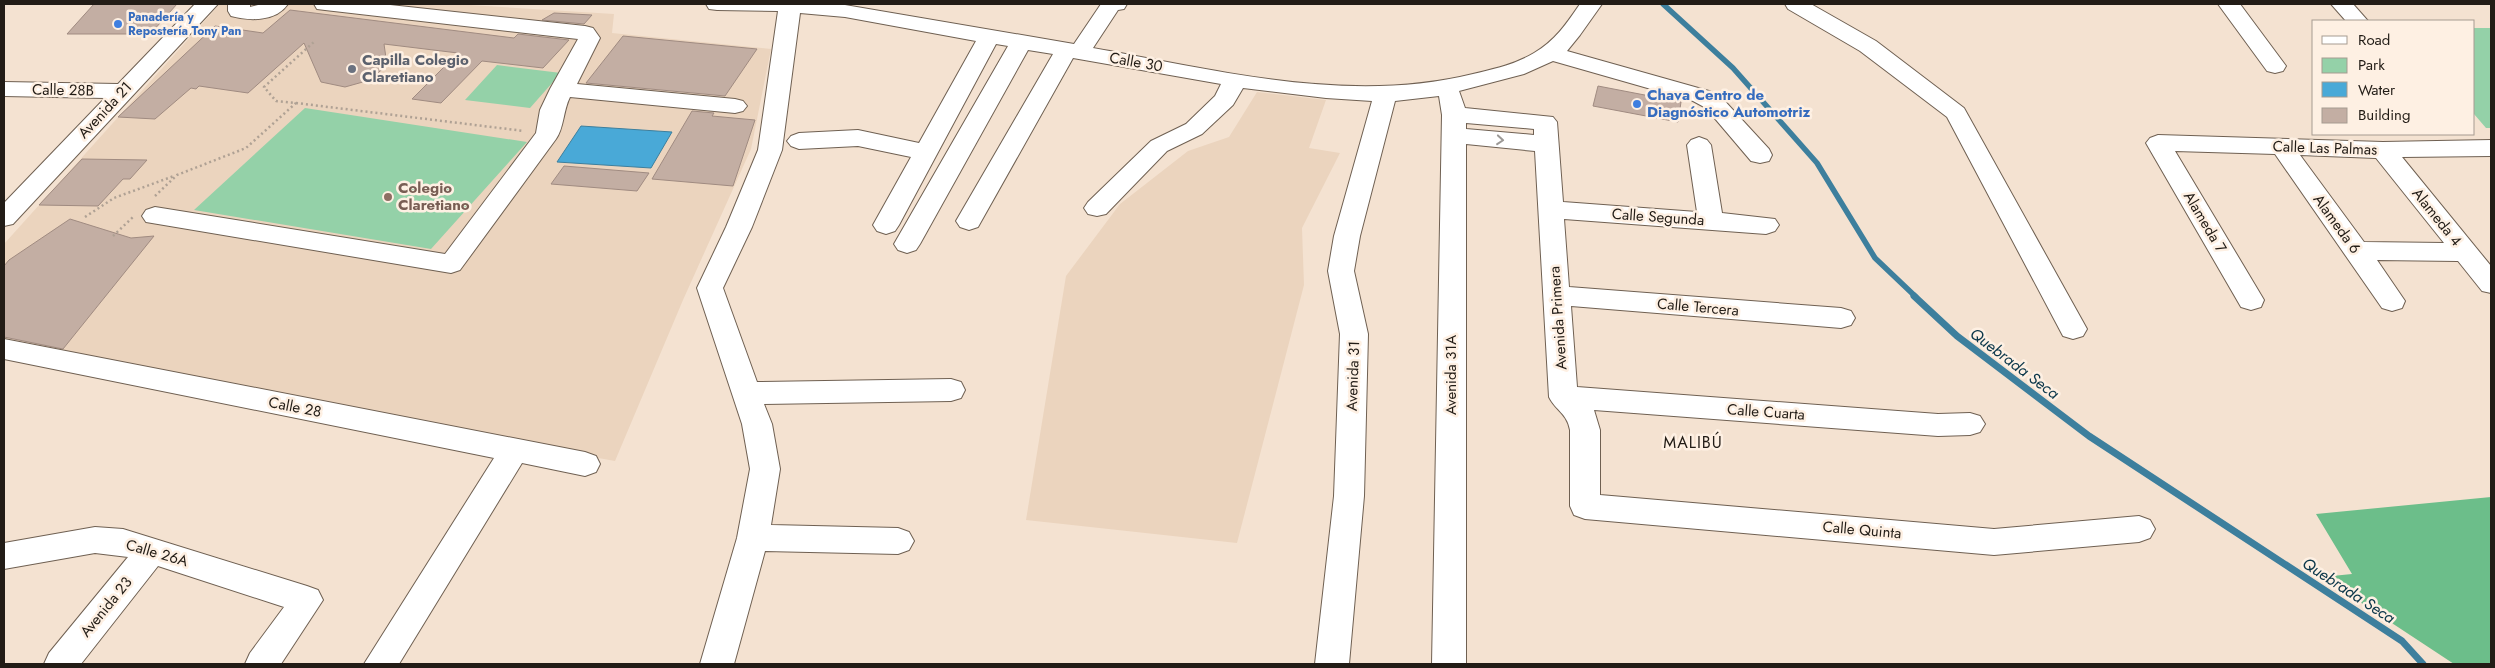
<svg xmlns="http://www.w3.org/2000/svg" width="2495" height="668" font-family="Jost,sans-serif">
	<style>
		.built { fill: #ebd4be }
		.green { fill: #94d1a8 }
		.forest { fill: #6cbe8a }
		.water { fill: #49a9d7; stroke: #3d7f9d }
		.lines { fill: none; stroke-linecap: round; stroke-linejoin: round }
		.stream-far1 { stroke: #3d7f9d; stroke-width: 5.5 }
		.stream { stroke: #3d7f9d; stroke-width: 7 }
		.building { fill: #c3aea3; stroke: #a08b81 }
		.minor-casing { stroke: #6f6052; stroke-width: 2 }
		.path { stroke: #afa194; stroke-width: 2.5; stroke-dasharray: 2 3; stroke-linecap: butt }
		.minor { fill: #fff; fill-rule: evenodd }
		.oneway { stroke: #9c9996 }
		.shop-dot { fill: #3f7fe0; stroke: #fef0e3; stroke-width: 2 }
		.worship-dot { fill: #6b7280; stroke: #fef0e3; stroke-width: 2 }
		.education-dot { fill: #8d6e63; stroke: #fef0e3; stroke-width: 2 }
		.labels { text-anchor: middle; stroke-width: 5; stroke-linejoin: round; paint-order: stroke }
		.far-shop-label { font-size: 12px; font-weight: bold; fill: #366cbe; stroke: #fef0e3; text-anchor: start }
		.worship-label { font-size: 15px; font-weight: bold; fill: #5b616d; stroke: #fef0e3; text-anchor: start }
		.street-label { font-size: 15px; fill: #221c16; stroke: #fef0e3 }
		.shop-label { font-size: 15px; font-weight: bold; fill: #366cbe; stroke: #fef0e3; text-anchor: start }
		.education-label { font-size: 15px; font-weight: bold; fill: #785e54; stroke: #fef0e3; text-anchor: start }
		.water-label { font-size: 16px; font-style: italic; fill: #0c374a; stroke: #fef0e3 }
		.neighbourhood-label { font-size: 16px; letter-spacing: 1px; fill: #221c16; stroke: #fef0e3 }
	</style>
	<rect width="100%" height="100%" fill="#f4e2d1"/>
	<path class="built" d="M 220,4 L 453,4 L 614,14 L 612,33 L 771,49 L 751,149 L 683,300 L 615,461 L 4,351 L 4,244 Z
		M 1257,92 L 1326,100 L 1309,148 L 1340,153 L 1302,228 L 1304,285 L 1237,543 L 1026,520 L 1066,276 L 1120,204 L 1188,151 L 1229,137 Z"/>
	<path class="green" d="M 2474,28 L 2491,28 L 2491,128 L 2486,128 L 2474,114 Z
		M 497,65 L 561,73 L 530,108 L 465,100 Z
		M 305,108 L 527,142 L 431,249 L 194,210 Z"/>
	<path class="forest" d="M 2491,497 L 2491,664 L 2454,664 L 2322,577 L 2352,574 L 2316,514 Z"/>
	<path class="water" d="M 581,126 L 672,132 L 651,168 L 557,162 Z"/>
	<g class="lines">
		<path class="stream-far1" d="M 1663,4 L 1733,68 L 1817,163 L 1875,258 L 1916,297"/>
		<path class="stream" d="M 1914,296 L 1957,336 L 2089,436 L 2402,641 L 2423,664"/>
	</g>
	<path class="building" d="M 94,4 L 177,4 L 153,31 L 147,31 L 144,34 L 67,34 Z
		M 290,10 L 514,38 L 518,34 L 569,40 L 543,68 L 482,61 L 441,103 L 412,99 L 458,53 L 384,44 L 387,65 L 370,80 L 345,87 L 321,82 L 304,43 L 248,93 L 199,86 L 196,89 L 191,88 L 155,119 L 118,117 L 215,26 L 263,33 Z
		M 554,13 L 592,15 L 584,24 L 542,20 Z
		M 623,36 L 757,49 L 725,96 L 586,83 Z
		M 1598,86 L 1681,102 L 1678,122 L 1593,106 Z
		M 692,111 L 714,113 L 712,116 L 755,120 L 733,186 L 652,179 Z
		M 82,159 L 147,160 L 130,179 L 123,179 L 98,206 L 39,205 Z
		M 564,166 L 649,173 L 637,191 L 551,184 Z
		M 70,219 L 131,238 L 154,236 L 63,349 L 4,337 L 4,266 L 9,260 Z"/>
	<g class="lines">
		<defs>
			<path id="minor" d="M 195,4 L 218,4 L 13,224 L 4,226 L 4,203 L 105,98 L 4,96 L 4,82 L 118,84 Z
				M 228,4 L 250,4 L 250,7 L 262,4 L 288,4 C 276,22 249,21 231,16 L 228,11 Z
				M 314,4 L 381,4 L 585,26 L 593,28 L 600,38 L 577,84 L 735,99 L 743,101 L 747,106 L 743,111 L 735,113 L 570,97 C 563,111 564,128 556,139 L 460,270 L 451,273 L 146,222 L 142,216 L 146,210 L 155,207 L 445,254 L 536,133 L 540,110 L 550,89 L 578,39 L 325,10 L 317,9 Z
				M 706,4 L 845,5 L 1074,44 L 1101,4 L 1127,4 L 1124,9 L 1118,10 L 1093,48 C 1217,70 1348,105 1473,74 C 1494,69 1516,64 1534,53 C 1555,41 1567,23 1580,4 L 1602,4 L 1580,35 L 1567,51 L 1709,91 L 1722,98 L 1769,149 L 1772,155 L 1769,161 L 1760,163 L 1751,161 L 1706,108 L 1693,101 L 1553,61 L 1524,74 L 1459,91 L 1465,108 L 1553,117 L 1557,122 L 1563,202 L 1697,212 L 1687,145 L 1691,140 L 1699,137 L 1707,140 L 1711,145 L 1722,213 L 1775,219 L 1779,225 L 1775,231 L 1766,234 L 1564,219 L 1569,287 L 1841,308 L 1851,311 L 1855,318 L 1851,325 L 1841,328 L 1571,306 L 1577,387 L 1938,414 L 1970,413 L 1980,416 L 1985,424 L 1980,432 L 1970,435 L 1938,436 L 1594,410 L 1600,430 L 1600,495 L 1994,529 L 2139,516 L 2150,520 L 2155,529 L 2150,538 L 2139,542 L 1994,555 L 1585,519 L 1574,515 L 1570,506 L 1570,430 C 1567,413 1556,411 1549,397 L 1535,151 L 1466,144 L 1466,664 L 1432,664 L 1442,115 L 1439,96 L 1395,101 L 1360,236 L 1354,271 L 1368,334 L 1364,496 L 1349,664 L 1315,664 L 1334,496 L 1340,334 L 1328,271 L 1334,236 L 1372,101 L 1326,98 L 1243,88 L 1233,105 L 1202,134 L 1167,151 L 1106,214 L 1097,216 L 1088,214 L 1084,208 L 1088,202 L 1151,141 L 1186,124 L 1215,96 L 1221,84 L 1073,58 L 978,227 L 969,230 L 960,227 L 956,221 L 1053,54 L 1028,50 L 920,244 L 916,250 L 907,253 L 898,250 L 894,244 L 1008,46 L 996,44 L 899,225 L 895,231 L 886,234 L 877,231 L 873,225 L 911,157 L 858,146 L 799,149 L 791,146 L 787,141 L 791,136 L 799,133 L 858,130 L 919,143 L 976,41 L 845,17 L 800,13 L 782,150 L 752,227 L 723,288 L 757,382 L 951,379 L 961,382 L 965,390 L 961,398 L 951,401 L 764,404 L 772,424 L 780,469 L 771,525 L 898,528 L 909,532 L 914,541 L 909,550 L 898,554 L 765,551 L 734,664 L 700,664 L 737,538 L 750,469 L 742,424 L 697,288 L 726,227 L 758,150 L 778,11 L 717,10 L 709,9 ZM 1466,123 L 1534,129 L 1534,135 L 1466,129 Z
				M 1785,4 L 1811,4 L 1876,41 L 1964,108 L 2087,329 L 2083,336 L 2073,339 L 2063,336 L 1947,117 L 1860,51 L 1788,9 Z
				M 2218,4 L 2240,4 L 2286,66 L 2283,71 L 2275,73 L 2267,71 Z
				M 2331,4 L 2353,4 L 2368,21 L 2346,21 Z
				M 2158,135 L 2383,142 L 2491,140 L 2491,156 L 2402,157 L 2491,266 L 2491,293 L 2482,291 L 2458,261 L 2377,260 L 2405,301 L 2402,308 L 2392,311 L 2382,308 L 2275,154 L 2175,151 L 2264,300 L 2261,307 L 2251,310 L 2241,307 L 2146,143 L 2150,138 ZM 2300,155 L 2376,158 L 2444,243 L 2364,242 Z
				M 4,339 L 585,452 L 596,456 L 600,464 L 596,472 L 585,476 L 522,463 L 399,664 L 364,664 L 494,458 L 4,359 Z
				M 95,527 L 123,529 L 307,586 L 318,590 L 323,600 L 281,664 L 245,664 L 250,653 L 284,607 L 158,566 L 81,664 L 44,664 L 49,653 L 128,557 L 95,553 L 4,569 L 4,543 Z"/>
		</defs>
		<use href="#minor" class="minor-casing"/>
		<path class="path" d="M 296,103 L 524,131
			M 155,196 L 177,175 L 246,148 L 296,103 L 276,101 L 264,87 L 315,41
			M 85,217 L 114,198 L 174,176
			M 113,236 L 133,217"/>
		<use href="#minor" class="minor"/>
	</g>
	<defs><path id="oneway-chevron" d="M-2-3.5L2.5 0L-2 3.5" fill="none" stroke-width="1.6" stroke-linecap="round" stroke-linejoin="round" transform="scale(1.25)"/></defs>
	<use class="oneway" href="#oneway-chevron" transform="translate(1500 140) rotate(5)"/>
	<g class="shop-dot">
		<circle cx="118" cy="24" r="5"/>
		<circle cx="1637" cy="104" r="5"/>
	</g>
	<circle class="worship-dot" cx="352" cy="69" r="5"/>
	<circle class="education-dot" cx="388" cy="197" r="5"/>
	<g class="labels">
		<g class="far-shop-label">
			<text x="128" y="21">Panadería y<tspan x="128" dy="14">Repostería Tony Pan</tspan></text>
		</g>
		<g class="worship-label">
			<text x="362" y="65">Capilla Colegio<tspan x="362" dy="17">Claretiano</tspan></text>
		</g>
		<g class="street-label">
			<text transform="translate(1136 62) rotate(10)" y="5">Calle 30</text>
			<text transform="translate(63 90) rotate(1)" y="5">Calle 28B</text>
			<text transform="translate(105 110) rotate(-47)" y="5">Avenida 21</text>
			<text transform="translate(2325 148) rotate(2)" y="5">Calle Las Palmas</text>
			<text transform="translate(1658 217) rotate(4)" y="5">Calle Segunda</text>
			<text transform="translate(2437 217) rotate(51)" y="5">Alameda 4</text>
			<text transform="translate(2205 222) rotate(59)" y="5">Alameda 7</text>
			<text transform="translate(2337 224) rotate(54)" y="5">Alameda 6</text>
			<text transform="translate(1698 307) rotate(5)" y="5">Calle Tercera</text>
			<text transform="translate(1558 318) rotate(-94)" y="5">Avenida Primera</text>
			<text transform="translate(1451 375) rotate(-90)" y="5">Avenida 31A</text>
			<text transform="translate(1353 376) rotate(-88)" y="5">Avenida 31</text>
			<text transform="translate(295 407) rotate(11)" y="5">Calle 28</text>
			<text transform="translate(1766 412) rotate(4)" y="5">Calle Cuarta</text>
			<text transform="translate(1862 530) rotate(5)" y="5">Calle Quinta</text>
			<text transform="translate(157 553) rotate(16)" y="5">Calle 26A</text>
			<text transform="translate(106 607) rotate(-51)" y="5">Avenida 23</text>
		</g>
		<g class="shop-label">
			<text x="1647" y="100">Chava Centro de<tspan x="1647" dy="17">Diagnóstico Automotriz</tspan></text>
		</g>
		<g class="education-label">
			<text x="398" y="193">Colegio<tspan x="398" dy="17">Claretiano</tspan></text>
		</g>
		<g class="water-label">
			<text transform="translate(2015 363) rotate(37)" y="6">Quebrada Seca</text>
			<text transform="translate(2349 590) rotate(33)" y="6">Quebrada Seca</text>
		</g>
		<g class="neighbourhood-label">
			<text x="1693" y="448">MALIBÚ</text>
		</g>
	</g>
	<rect width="2495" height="668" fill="none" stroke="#221c16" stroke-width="10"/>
	<rect x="2312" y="20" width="162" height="115" fill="#fef0e3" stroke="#a69b91"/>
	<rect x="2322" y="36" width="25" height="8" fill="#ffffff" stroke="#a69b91"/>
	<text x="2358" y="45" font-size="15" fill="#221c16">Road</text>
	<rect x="2322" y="58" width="25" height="15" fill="#94d1a8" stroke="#a69b91"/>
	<text x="2358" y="70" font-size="15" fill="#221c16">Park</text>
	<rect x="2322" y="82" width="25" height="15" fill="#49a9d7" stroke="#a69b91"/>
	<text x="2358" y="95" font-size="15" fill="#221c16">Water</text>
	<rect x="2322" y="108" width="25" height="15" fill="#c3aea3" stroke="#a69b91"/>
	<text x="2358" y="120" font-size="15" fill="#221c16">Building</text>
</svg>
